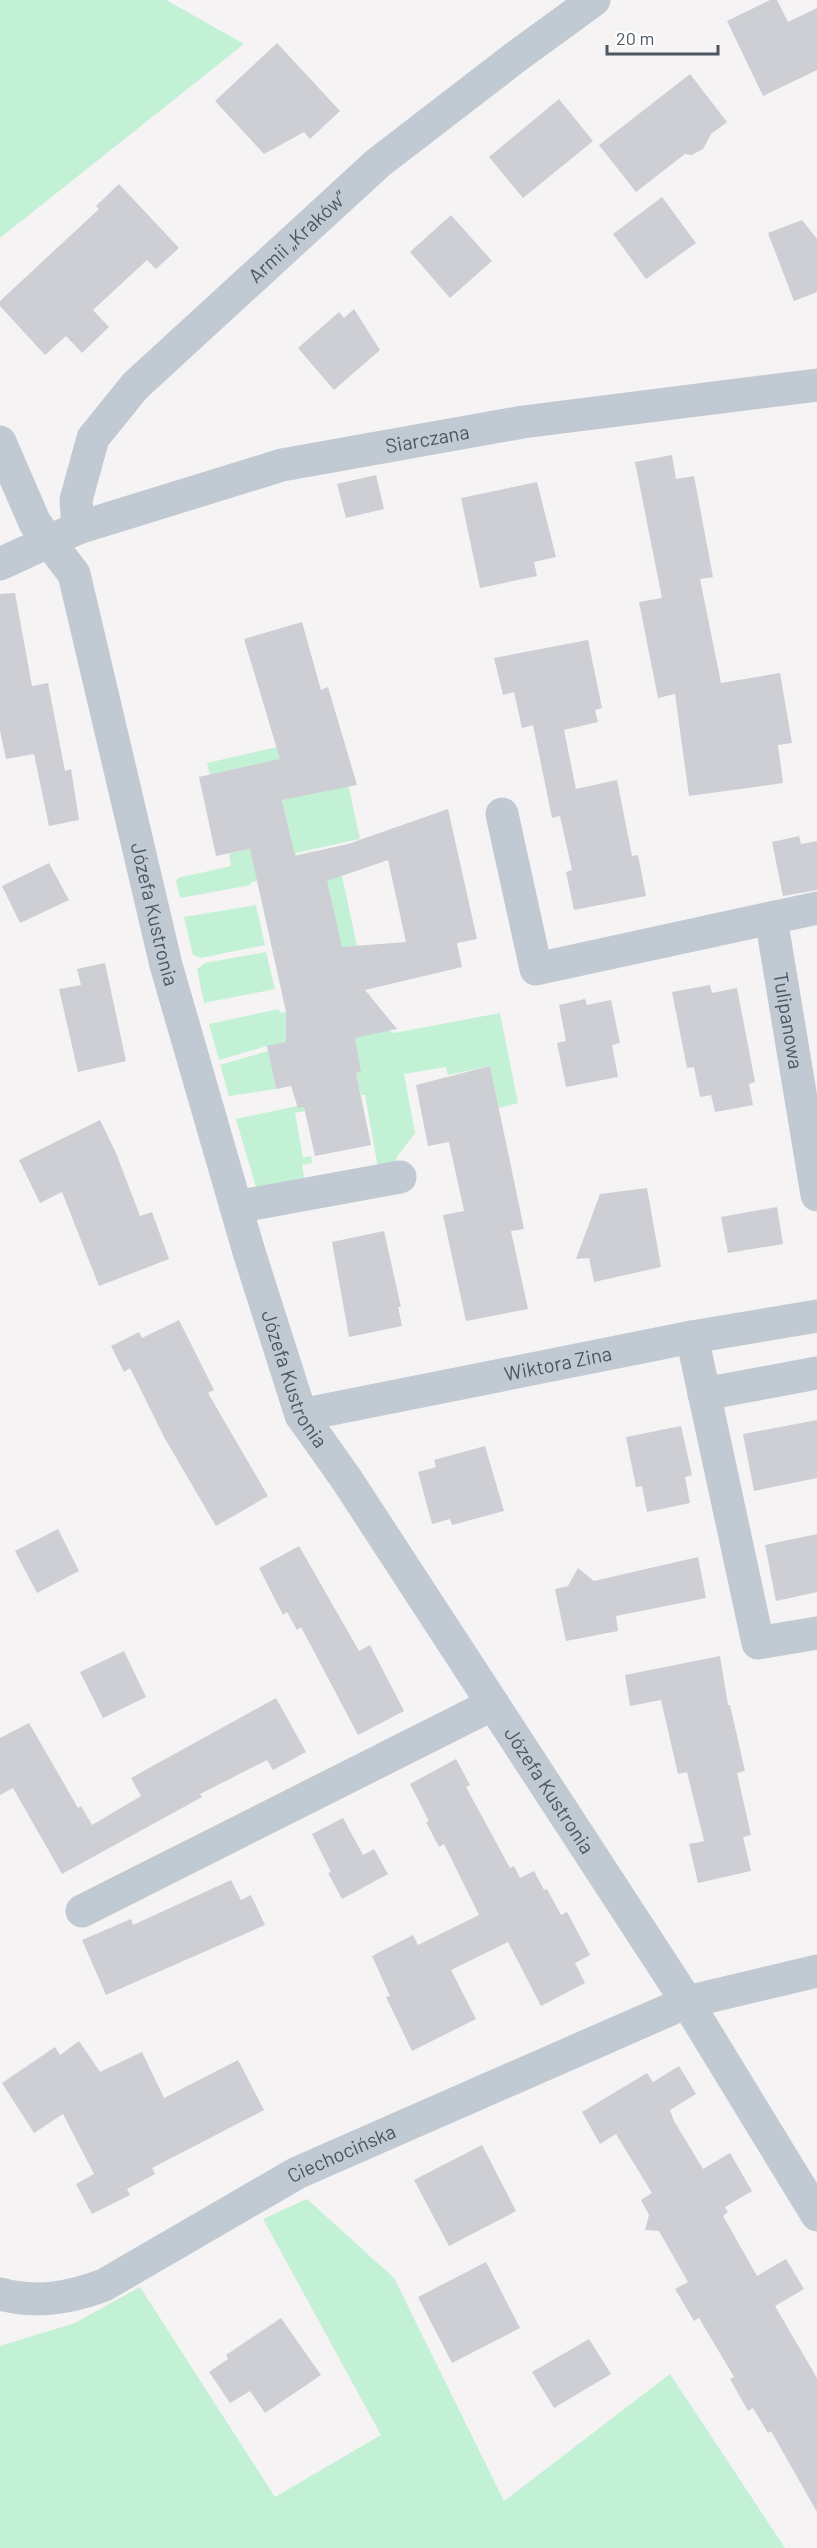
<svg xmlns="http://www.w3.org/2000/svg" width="817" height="2548" font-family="Barlow,sans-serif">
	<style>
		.green { fill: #c3f1d5 }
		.building { fill: #cdcfd5; fill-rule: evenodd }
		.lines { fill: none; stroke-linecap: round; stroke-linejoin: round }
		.minor { stroke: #c1cad2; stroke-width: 33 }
		.labels { text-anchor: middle; stroke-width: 4.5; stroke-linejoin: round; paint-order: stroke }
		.street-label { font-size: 20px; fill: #4a5661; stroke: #fff }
	</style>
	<rect width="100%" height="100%" fill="#f5f3f3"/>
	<path class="green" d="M 0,0 L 166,0 L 244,44 L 0,238 Z
		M 337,733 L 360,839 L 295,853 L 296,855 L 314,851 L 315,854 L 251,883 L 251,885 L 180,898 L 176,881 L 178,878 L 231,866 L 229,854 L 291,839 L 273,761 L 210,775 L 207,763 Z
		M 342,876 L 357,946 L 346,948 L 346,969 L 327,883 L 321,880 Z
		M 256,905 L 265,945 L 201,958 L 193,955 L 184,917 Z
		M 266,952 L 275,989 L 204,1003 L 197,969 L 205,963 Z
		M 369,993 C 372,1009 377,1026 394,1033 L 500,1013 L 518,1103 L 499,1108 L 490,1066 L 448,1075 L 446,1067 L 404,1074 L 415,1133 L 396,1158 L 398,1165 L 378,1168 L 365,1095 L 361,1095 L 356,1073 L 361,1072 L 267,1046 L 219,1060 L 209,1024 L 279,1009 L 280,1013 Z
		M 268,1051 L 276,1089 L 229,1096 L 220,1065 Z
		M 297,1106 L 305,1107 L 305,1111 L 295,1113 L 303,1158 L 311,1156 L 312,1163 L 302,1165 L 304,1178 L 257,1191 L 236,1119 Z
		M 307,2199 L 394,2278 L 504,2501 L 670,2374 L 785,2548 L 0,2548 L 0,2346 L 75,2323 L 140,2287 L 275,2497 L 381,2435 L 263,2219 Z"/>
	<path class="building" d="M 770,0 L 777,0 L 788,22 L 817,8 L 817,70 L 763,96 L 727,21 Z
		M 277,43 L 340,111 L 310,139 L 304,132 L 264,154 L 215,101 Z
		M 690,74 L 727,122 L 711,134 L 703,149 L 692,155 L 685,154 L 636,192 L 599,145 Z
		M 559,99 L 593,141 L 523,198 L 489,157 Z
		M 119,184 L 179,248 L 156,269 L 147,260 L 93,310 L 109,327 L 82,353 L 66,336 L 45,355 L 0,306 L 0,301 L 99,209 L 96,206 Z
		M 662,197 L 696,243 L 646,279 L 613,234 Z
		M 451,215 L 492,261 L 450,298 L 410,252 Z
		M 802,220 L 817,239 L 817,292 L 794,301 L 768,233 Z
		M 354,309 L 380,350 L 334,390 L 298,348 L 339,312 L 344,318 Z
		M 672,455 L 676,479 L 694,476 L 713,577 L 700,579 L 721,683 L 780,673 L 792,743 L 778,745 L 783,783 L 689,796 L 675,694 L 658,698 L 639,602 L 662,598 L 635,462 Z
		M 376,475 L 384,509 L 346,518 L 337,484 Z
		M 537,482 L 556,557 L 534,562 L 537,576 L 480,588 L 461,498 Z
		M 15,593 L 32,686 L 48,683 L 65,771 L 71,769 L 79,820 L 49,826 L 34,754 L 6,759 L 0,730 L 0,594 Z
		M 302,622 L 321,690 L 328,687 L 357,785 L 282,800 L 295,856 L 348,844 L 448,809 L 477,939 L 457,943 L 462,967 L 365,990 L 397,1029 L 355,1038 L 361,1072 L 356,1073 L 371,1145 L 315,1156 L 304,1107 L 298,1108 L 291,1086 L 276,1089 L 267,1046 L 286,1042 L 286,1012 L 250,849 L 216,856 L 199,777 L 280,759 L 244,639 ZM 388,860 L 406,942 L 342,947 L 327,881 Z
		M 588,640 L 602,708 L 595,710 L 598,722 L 564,730 L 576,789 L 617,780 L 632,856 L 638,855 L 646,896 L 574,910 L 566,872 L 572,870 L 560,816 L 552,818 L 533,725 L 522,728 L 514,692 L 503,695 L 494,658 Z
		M 799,836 L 801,844 L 817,841 L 817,890 L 783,896 L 772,842 Z
		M 49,863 L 69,900 L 20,923 L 2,886 Z
		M 105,963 L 126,1061 L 78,1072 L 59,989 L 81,985 L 77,969 Z
		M 710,985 L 712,993 L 737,988 L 755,1082 L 749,1084 L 753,1105 L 715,1112 L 711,1095 L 700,1097 L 694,1067 L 687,1068 L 672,992 Z
		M 585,999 L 587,1005 L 611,1000 L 620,1043 L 612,1045 L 618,1077 L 566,1087 L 557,1043 L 566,1041 L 559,1005 Z
		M 490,1066 L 524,1229 L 511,1231 L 528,1309 L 466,1321 L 443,1215 L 464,1211 L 449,1142 L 428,1146 L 416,1085 Z
		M 100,1120 L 116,1153 L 140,1216 L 152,1212 L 169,1259 L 99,1286 L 62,1192 L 40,1203 L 19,1160 Z
		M 647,1188 L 661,1267 L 594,1282 L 589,1258 L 576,1259 L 600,1194 Z
		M 777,1207 L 783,1244 L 728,1253 L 721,1217 Z
		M 384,1231 L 401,1307 L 398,1307 L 402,1326 L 349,1337 L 332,1242 Z
		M 179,1320 L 214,1390 L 208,1393 L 268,1496 L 216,1526 L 164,1437 L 130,1368 L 124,1372 L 111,1346 L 139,1332 L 142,1338 Z
		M 817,1420 L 817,1478 L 754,1491 L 743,1434 Z
		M 681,1426 L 692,1475 L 685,1477 L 690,1503 L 647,1512 L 642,1486 L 636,1487 L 626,1437 Z
		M 485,1446 L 504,1511 L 452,1525 L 450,1519 L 432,1524 L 418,1472 L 436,1467 L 434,1460 Z
		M 58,1529 L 79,1571 L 37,1593 L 15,1551 Z
		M 817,1534 L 817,1592 L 776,1601 L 765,1545 Z
		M 299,1546 L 359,1651 L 370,1645 L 404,1711 L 358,1735 L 301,1627 L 297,1630 L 287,1612 L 283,1615 L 259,1568 Z
		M 698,1557 L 706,1598 L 616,1616 L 618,1631 L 566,1641 L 555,1589 L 568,1586 L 578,1568 L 594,1581 Z
		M 124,1651 L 146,1697 L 103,1718 L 80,1672 Z
		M 720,1656 L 728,1705 L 730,1705 L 745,1771 L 737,1773 L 751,1835 L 743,1837 L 751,1871 L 698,1883 L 689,1844 L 704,1841 L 687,1772 L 678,1774 L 661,1700 L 630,1706 L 625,1675 Z
		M 276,1698 L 306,1752 L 273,1770 L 267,1760 L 200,1794 L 202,1797 L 62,1874 L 13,1788 L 0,1795 L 0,1738 L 29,1723 L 78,1808 L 81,1806 L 92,1825 L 141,1796 L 131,1778 Z
		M 456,1759 L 470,1785 L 466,1787 L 510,1868 L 514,1866 L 520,1878 L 534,1871 L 544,1890 L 547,1889 L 561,1915 L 567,1912 L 590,1955 L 575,1963 L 585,1983 L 541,2006 L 508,1942 L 451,1970 L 476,2019 L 412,2051 L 386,1997 L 390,1996 L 372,1956 L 413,1935 L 418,1945 L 479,1915 L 444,1844 L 439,1847 L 426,1822 L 429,1821 L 410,1784 Z
		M 343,1818 L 363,1855 L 374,1849 L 388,1874 L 342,1899 L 328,1873 L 331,1872 L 312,1834 Z
		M 231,1880 L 241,1900 L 251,1895 L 265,1925 L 106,1995 L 82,1940 L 131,1919 L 133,1925 Z
		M 79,2041 L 100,2072 L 142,2052 L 164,2098 L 238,2060 L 264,2110 L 152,2168 L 155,2174 L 127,2189 L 130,2195 L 92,2214 L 76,2184 L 94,2174 L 63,2114 L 34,2133 L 2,2083 L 55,2047 L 60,2055 Z
		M 679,2066 L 696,2094 L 670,2110 L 674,2121 L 703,2169 L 730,2153 L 752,2191 L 725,2207 L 728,2212 L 723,2216 L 757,2276 L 786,2259 L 804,2289 L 775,2306 L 817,2378 L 817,2512 L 771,2431 L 768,2433 L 753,2408 L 748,2411 L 730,2379 L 734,2377 L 699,2318 L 694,2321 L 675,2289 L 688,2282 L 659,2231 L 645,2230 L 649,2215 L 641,2200 L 652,2193 L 616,2134 L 600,2144 L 582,2112 L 647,2073 L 653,2082 Z
		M 482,2145 L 516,2211 L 449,2246 L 414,2180 Z
		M 486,2262 L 520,2328 L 452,2363 L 418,2297 Z
		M 281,2318 L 321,2375 L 265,2413 L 250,2391 L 230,2403 L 209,2372 L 228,2359 L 226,2355 Z
		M 589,2339 L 611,2374 L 554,2408 L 532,2372 Z"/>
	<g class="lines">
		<g class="minor">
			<path id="s1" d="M 0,442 L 35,523 L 74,574 L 166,965 L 249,1252 L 301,1415 L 347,1480 L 687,2002 L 817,2215"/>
			<path id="s2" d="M 78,528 L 76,500 L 93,438 L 135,386 L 378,163 L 513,59 L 594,0"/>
			<path id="s3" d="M 0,564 L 78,528 L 282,465 L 523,422 L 817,385"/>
			<path d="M 502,814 L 536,969 L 817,908"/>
			<path id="s4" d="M 771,918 L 817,1195"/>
			<path d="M 236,1207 L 400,1177"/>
			<path d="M 692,1337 L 758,1643 L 817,1633"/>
			<path d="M 704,1394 L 817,1373"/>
			<path id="s5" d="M 301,1415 L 692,1337 L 817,1316"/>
			<path d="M 82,1911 L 493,1704"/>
			<path id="s6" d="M 0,2294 C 36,2304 70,2298 104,2285 L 297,2173 L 687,2002 L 817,1971"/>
		</g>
	</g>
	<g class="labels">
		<g class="street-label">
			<text dy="7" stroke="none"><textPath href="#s2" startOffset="380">Armii „Kraków”</textPath></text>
			<text dy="7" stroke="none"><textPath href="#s3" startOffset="447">Siarczana</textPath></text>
			<text dy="7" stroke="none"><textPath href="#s1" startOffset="502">Józefa Kustronia</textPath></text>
			<text dy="7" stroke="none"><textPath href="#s4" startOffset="104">Tulipanowa</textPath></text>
			<text dy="7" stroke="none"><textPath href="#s5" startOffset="262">Wiktora Zina</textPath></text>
			<text dy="7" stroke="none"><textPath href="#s1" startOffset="988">Józefa Kustronia</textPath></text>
			<text dy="7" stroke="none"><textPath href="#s1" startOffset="1474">Józefa Kustronia</textPath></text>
			<text dy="7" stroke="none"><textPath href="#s6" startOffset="378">Ciechocińska</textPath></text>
		</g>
	</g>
	<path d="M607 45v9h111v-9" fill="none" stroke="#4a5661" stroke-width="3"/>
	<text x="616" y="45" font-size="18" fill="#4a5661" stroke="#ffffff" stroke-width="4.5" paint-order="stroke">20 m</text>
</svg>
